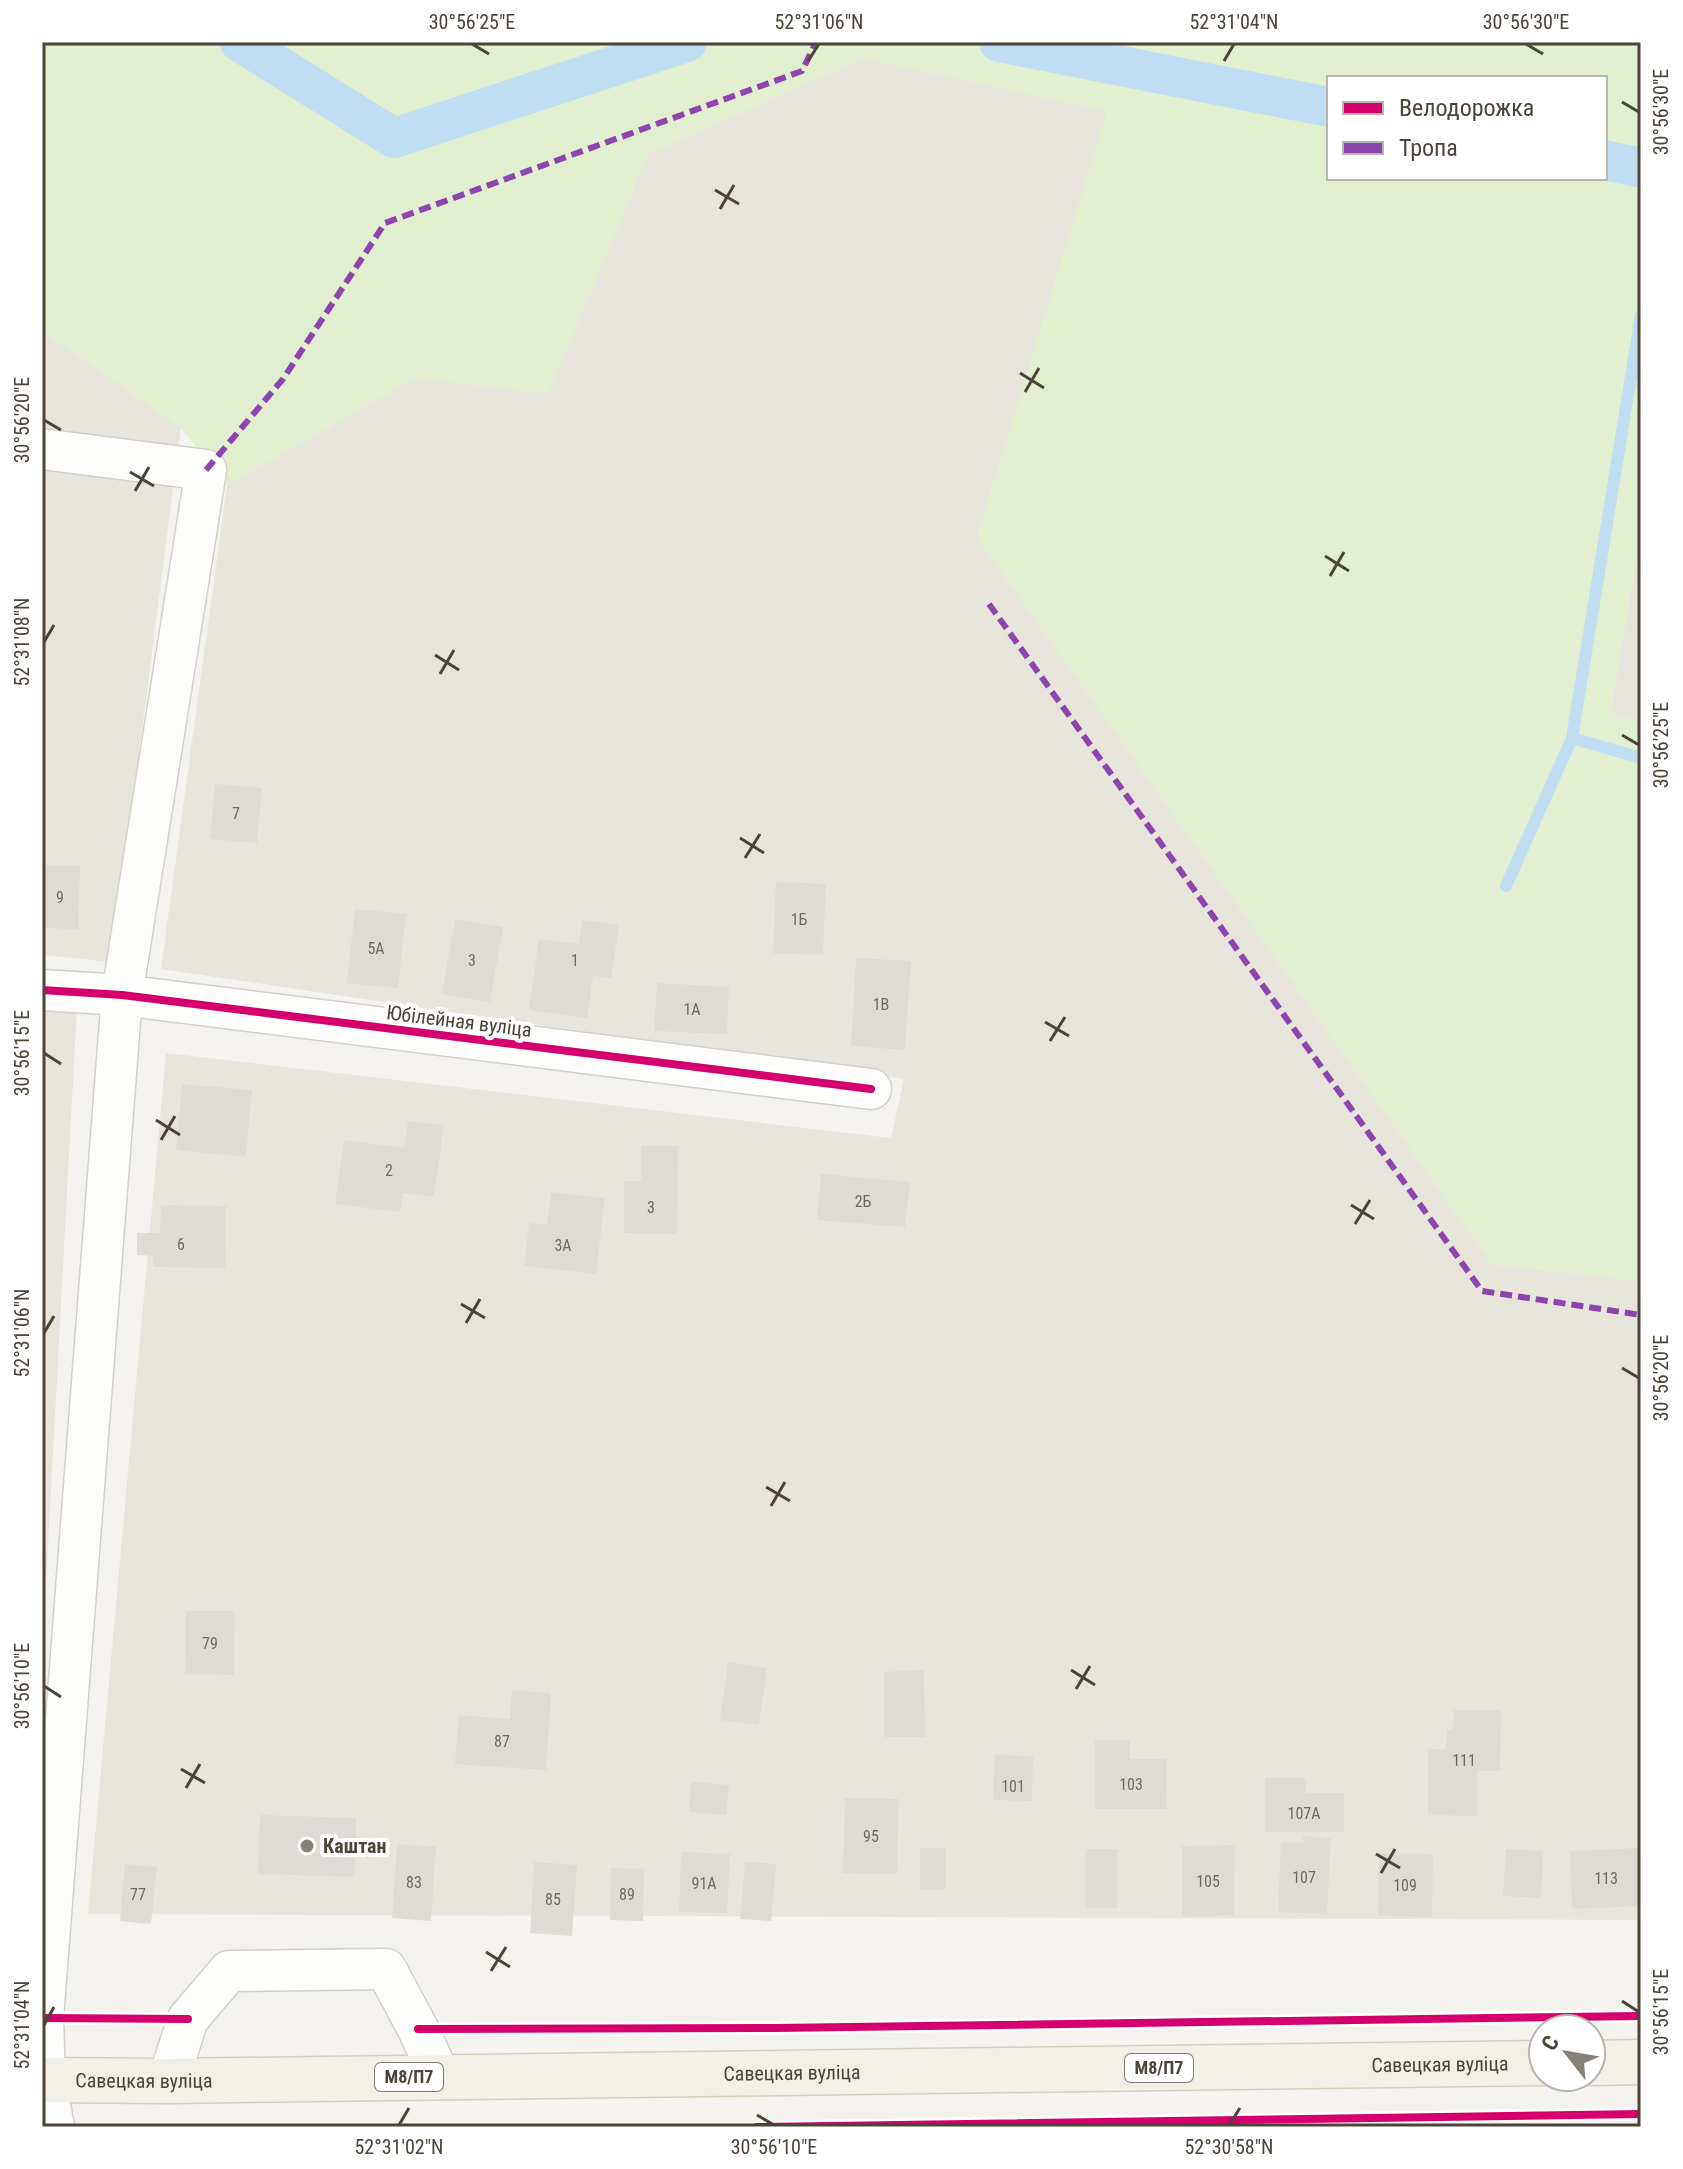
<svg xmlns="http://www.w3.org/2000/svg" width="1683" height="2169" font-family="'Roboto Condensed',sans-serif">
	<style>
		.residential { fill: #e7e4dc }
		.green { fill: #e1eecf; fill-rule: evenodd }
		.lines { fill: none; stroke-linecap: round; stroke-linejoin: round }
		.stream { stroke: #c0ddf1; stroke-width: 12 }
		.canal { stroke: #c0ddf1; stroke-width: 40 }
		.building { fill: #dedbd6 }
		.minor-casing { stroke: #d2d0cb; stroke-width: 43 }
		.major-casing { stroke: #d6cebb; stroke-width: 47 }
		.path { stroke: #d3d2cc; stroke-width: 5; stroke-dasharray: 4 4; stroke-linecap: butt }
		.minor { stroke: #fdfdfc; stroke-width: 40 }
		.major { stroke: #f2efe6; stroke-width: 44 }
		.quiet { stroke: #8e44ad; stroke-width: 6; stroke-dasharray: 12 6; stroke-linecap: butt }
		.cycleway-casing { stroke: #fff; stroke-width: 13 }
		.cycleway { stroke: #d6006c; stroke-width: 8 }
		.ticks { fill: none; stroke: #4b4439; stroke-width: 3 }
		.poi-dot { fill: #868178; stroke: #fff; stroke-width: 3 }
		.labels { text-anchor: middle; stroke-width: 8; stroke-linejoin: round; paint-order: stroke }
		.number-label { font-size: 16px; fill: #706a61 }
		.shield { fill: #fff; stroke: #817c74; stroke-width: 2 }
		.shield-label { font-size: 18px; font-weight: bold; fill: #4b4439 }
		.street-label { font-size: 20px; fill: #4b4439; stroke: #fff }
		.poi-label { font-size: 20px; font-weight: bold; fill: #4b4439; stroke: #fff; text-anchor: start }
		.neatline { fill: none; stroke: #4b4439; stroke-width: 3 }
		.ticks-label { font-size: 20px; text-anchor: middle; fill: #4b4439 }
	</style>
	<rect width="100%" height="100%" fill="#f4f2ee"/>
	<path class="residential" d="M 863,58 L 1108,111 L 977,537 L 1492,1264 L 1641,1281 L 1641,1920 L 88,1914 L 166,1053 L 891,1138 L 904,1079 L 161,969 L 227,485 L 415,378 L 548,393 L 648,154 Z
		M 42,330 L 181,428 L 112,962 L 42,955 Z
		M 1641,530 L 1641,722 L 1610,714 Z
		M 42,1005 L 77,1007 L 42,1656 Z"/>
	<path class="green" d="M 42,42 L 1640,42 L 1641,530 L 1610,713 L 1641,722 L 1641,1281 L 1492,1264 L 977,537 L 1107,111 L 863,58 L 648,154 L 548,393 L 415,378 L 227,485 L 181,428 L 42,330 ZM 1329,78 L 1605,78 L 1605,178 L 1329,178 Z"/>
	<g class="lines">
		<path class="stream" d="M 1641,315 L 1572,738 L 1641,758
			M 1506,886 L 1572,738"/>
		<path class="canal" d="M 240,42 L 394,138 L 687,42
			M 999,42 L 1329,107
			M 1605,160 L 1641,168"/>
	</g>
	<path class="building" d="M 215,784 L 262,788 L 257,843 L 210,839 Z
		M 42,865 L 80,866 L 78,929 L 42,928 Z
		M 776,882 L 826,884 L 823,955 L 773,953 Z
		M 355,909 L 406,914 L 398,988 L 347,983 Z
		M 455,919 L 503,927 L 490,1002 L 442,994 Z
		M 582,920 L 619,925 L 611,978 L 593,976 L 587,1018 L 529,1010 L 539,939 L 579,944 Z
		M 856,958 L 911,961 L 905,1050 L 851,1046 Z
		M 657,983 L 729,987 L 727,1034 L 654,1031 Z
		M 182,1084 L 252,1090 L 246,1157 L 176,1150 Z
		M 408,1121 L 444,1125 L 434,1197 L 403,1193 L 400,1212 L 335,1204 L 344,1140 L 404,1148 Z
		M 641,1146 L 678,1146 L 677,1234 L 624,1233 L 624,1181 L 641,1181 Z
		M 821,1174 L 910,1182 L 905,1227 L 817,1220 Z
		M 551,1192 L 605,1198 L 596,1274 L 524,1266 L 529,1223 L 547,1225 Z
		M 161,1205 L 226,1206 L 225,1268 L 153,1267 L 153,1256 L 137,1255 L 137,1233 L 160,1233 Z
		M 186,1611 L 235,1611 L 234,1675 L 185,1674 Z
		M 728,1662 L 767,1668 L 759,1725 L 720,1720 Z
		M 924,1670 L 925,1737 L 884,1737 L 884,1672 Z
		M 512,1690 L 551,1693 L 546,1770 L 455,1764 L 459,1715 L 510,1719 Z
		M 1454,1710 L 1501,1710 L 1500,1771 L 1477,1771 L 1477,1816 L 1428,1815 L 1428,1749 L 1446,1749 L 1447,1730 L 1453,1730 Z
		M 1095,1740 L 1130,1740 L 1130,1759 L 1166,1759 L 1167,1809 L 1095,1809 Z
		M 995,1755 L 1033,1756 L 1032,1801 L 993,1800 Z
		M 1265,1778 L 1306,1778 L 1306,1793 L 1344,1793 L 1344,1832 L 1265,1832 Z
		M 691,1782 L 729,1785 L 726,1815 L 689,1812 Z
		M 845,1798 L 899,1799 L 897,1874 L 843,1873 Z
		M 260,1815 L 356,1818 L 355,1877 L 258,1874 Z
		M 1303,1836 L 1331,1838 L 1327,1914 L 1278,1912 L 1281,1842 L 1303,1843 Z
		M 397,1844 L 436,1847 L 431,1921 L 392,1918 Z
		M 1235,1845 L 1234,1915 L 1182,1917 L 1182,1846 Z
		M 920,1848 L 946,1848 L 946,1889 L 920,1890 Z
		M 1641,1848 L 1641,1906 L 1572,1909 L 1570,1851 Z
		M 1085,1849 L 1117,1849 L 1117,1908 L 1085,1908 Z
		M 1506,1849 L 1543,1851 L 1541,1898 L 1503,1896 Z
		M 681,1852 L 730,1854 L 727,1913 L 679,1912 Z
		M 1379,1853 L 1433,1854 L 1432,1917 L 1378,1916 Z
		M 534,1862 L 577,1865 L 572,1936 L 530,1933 Z
		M 745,1862 L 776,1864 L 771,1921 L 740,1919 Z
		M 125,1864 L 157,1867 L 151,1924 L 120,1921 Z
		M 611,1868 L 644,1869 L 643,1921 L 610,1920 Z"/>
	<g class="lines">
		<defs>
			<path id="minor" d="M 42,449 L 206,470 L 122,995 L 43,2018 L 45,2080 L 54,2127
				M 42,990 L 122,995 L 871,1089
				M 168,2081 L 188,2019 L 229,1971 L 386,1969 L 418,2029 L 440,2077"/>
			<g id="major">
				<path d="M 1591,2063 L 1641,2062"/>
				<path id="s1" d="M 42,2080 L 168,2081 L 1543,2063"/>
			</g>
		</defs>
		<use href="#minor" class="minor-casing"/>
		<use href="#major" class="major-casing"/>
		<path class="path" d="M 81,2018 L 147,2019
			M 1011,2025 L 1641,2016
			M 459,2029 L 741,2029
			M 757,2127 L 1641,2114"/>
		<use href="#minor" class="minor"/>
		<use href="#major" class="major"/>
		<path class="quiet" d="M 206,470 L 283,379 L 385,223 L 802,71 L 816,42
			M 989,604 L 1482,1291 L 1641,1315"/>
		<defs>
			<path id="cycleway" d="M 42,990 L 122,995 L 871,1089
				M 42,2018 L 188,2019
				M 418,2029 L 775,2028 L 1641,2016
				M 757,2127 L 1641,2114"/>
		</defs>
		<use href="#cycleway" class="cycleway-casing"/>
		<use href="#cycleway" class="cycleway"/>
	</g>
	<path class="ticks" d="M 472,44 L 489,54M 1526,44 L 1543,54M 808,61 L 819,44M 1224,61 L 1234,44M 1622,102 L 1639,112M 715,190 L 739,204M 720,209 L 734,185M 1020,373 L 1044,388M 1025,392 L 1039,368M 44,420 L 61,430M 130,472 L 154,486M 135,491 L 149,467M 1325,556 L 1349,571M 1330,576 L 1344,552M 44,642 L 54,625M 435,655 L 459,670M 440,674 L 454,650M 1622,735 L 1639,745M 740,838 L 764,853M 745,858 L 760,834M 1045,1022 L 1069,1036M 1050,1041 L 1065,1017M 44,1053 L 61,1064M 156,1120 L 180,1135M 161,1140 L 175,1116M 1351,1205 L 1374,1219M 1355,1224 L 1370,1200M 461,1304 L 485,1318M 466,1323 L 480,1299M 44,1333 L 54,1316M 1622,1368 L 1639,1378M 766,1487 L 790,1501M 771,1506 L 785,1482M 1071,1670 L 1095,1685M 44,1686 L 61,1697M 1076,1689 L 1090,1666M 181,1769 L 205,1783M 186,1788 L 200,1764M 1376,1854 L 1400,1868M 1381,1873 L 1395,1849M 486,1952 L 510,1967M 491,1971 L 506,1947M 1622,2001 L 1639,2012M 44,2025 L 54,2007M 757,2115 L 774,2125M 399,2125 L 409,2108M 1229,2125 L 1240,2108"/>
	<circle class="poi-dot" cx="307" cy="1846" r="8"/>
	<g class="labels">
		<g class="number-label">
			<text x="236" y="819">7</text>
			<text x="60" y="903">9</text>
			<text x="799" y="925">1Б</text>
			<text x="376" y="954">5А</text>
			<text x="472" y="966">3</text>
			<text x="575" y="966">1</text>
			<text x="881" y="1010">1В</text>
			<text x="692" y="1015">1А</text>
			<text x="389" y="1176">2</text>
			<text x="863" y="1207">2Б</text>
			<text x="651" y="1213">3</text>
			<text x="181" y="1250">6</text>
			<text x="563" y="1251">3А</text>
			<text x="210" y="1649">79</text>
			<text x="502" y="1747">87</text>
			<text x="1464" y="1766">111</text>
			<text x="1131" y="1790">103</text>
			<text x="1013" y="1792">101</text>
			<text x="1304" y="1819">107А</text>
			<text x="871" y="1842">95</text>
			<text x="1304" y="1883">107</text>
			<text x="1606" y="1884">113</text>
			<text x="1208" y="1887">105</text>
			<text x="414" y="1888">83</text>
			<text x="704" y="1889">91А</text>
			<text x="1405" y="1891">109</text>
			<text x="138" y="1900">77</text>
			<text x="627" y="1900">89</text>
			<text x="553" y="1905">85</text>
		</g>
		<g class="shield">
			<rect x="1125" y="2054" width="68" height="28" rx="6"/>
			<rect x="375" y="2063" width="68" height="28" rx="6"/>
		</g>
		<g class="shield-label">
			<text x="1159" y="2074">М8/П7</text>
			<text x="409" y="2083">М8/П7</text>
		</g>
		<g class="street-label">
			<text transform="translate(459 1021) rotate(7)" y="7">Юбілейная вуліца</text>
			<text dy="7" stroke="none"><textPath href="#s1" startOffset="1398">Савецкая вуліца</textPath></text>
			<text dy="7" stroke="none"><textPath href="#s1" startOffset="750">Савецкая вуліца</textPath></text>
			<text dy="7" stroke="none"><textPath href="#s1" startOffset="102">Савецкая вуліца</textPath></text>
		</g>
		<g class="poi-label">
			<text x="323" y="1853">Каштан</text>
		</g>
	</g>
	<rect width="1683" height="2169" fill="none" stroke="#ffffff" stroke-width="88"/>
	<rect x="1327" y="76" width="280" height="104" fill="#ffffff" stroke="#b7b4b0" stroke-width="2"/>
	<rect x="1343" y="102" width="40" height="12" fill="#d6006c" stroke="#b7b4b0" stroke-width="2"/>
	<text x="1399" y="116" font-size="24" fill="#4b4439">Велодорожка</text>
	<rect x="1343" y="142" width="40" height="12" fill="#8e44ad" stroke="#b7b4b0" stroke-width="2"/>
	<text x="1399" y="156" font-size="24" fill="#4b4439">Тропа</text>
	<g transform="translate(1567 2053) rotate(301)"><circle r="38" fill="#ffffff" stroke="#b7b4b0" stroke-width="2"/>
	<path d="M0-6L14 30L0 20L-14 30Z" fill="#868178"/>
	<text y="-12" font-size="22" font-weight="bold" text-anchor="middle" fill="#4b4439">С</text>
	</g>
	<rect x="44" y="44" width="1595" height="2081" class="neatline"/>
	<g class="ticks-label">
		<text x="472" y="29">30°56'25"E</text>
		<text x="819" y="29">52°31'06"N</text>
		<text x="1234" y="29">52°31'04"N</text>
		<text x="1526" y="29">30°56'30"E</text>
		<text transform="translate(1661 112) rotate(-90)" y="7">30°56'30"E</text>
		<text transform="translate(22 420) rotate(-90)" y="7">30°56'20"E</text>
		<text transform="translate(22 642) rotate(-90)" y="7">52°31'08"N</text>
		<text transform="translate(1661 745) rotate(-90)" y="7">30°56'25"E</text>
		<text transform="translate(22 1053) rotate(-90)" y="7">30°56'15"E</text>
		<text transform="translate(22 1333) rotate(-90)" y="7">52°31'06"N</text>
		<text transform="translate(1661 1378) rotate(-90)" y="7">30°56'20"E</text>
		<text transform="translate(22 1686) rotate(-90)" y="7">30°56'10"E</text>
		<text transform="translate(1661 2012) rotate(-90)" y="7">30°56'15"E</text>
		<text transform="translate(22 2025) rotate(-90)" y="7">52°31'04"N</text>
		<text x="399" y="2154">52°31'02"N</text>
		<text x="774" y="2154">30°56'10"E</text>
		<text x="1229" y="2154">52°30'58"N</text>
	</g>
</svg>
